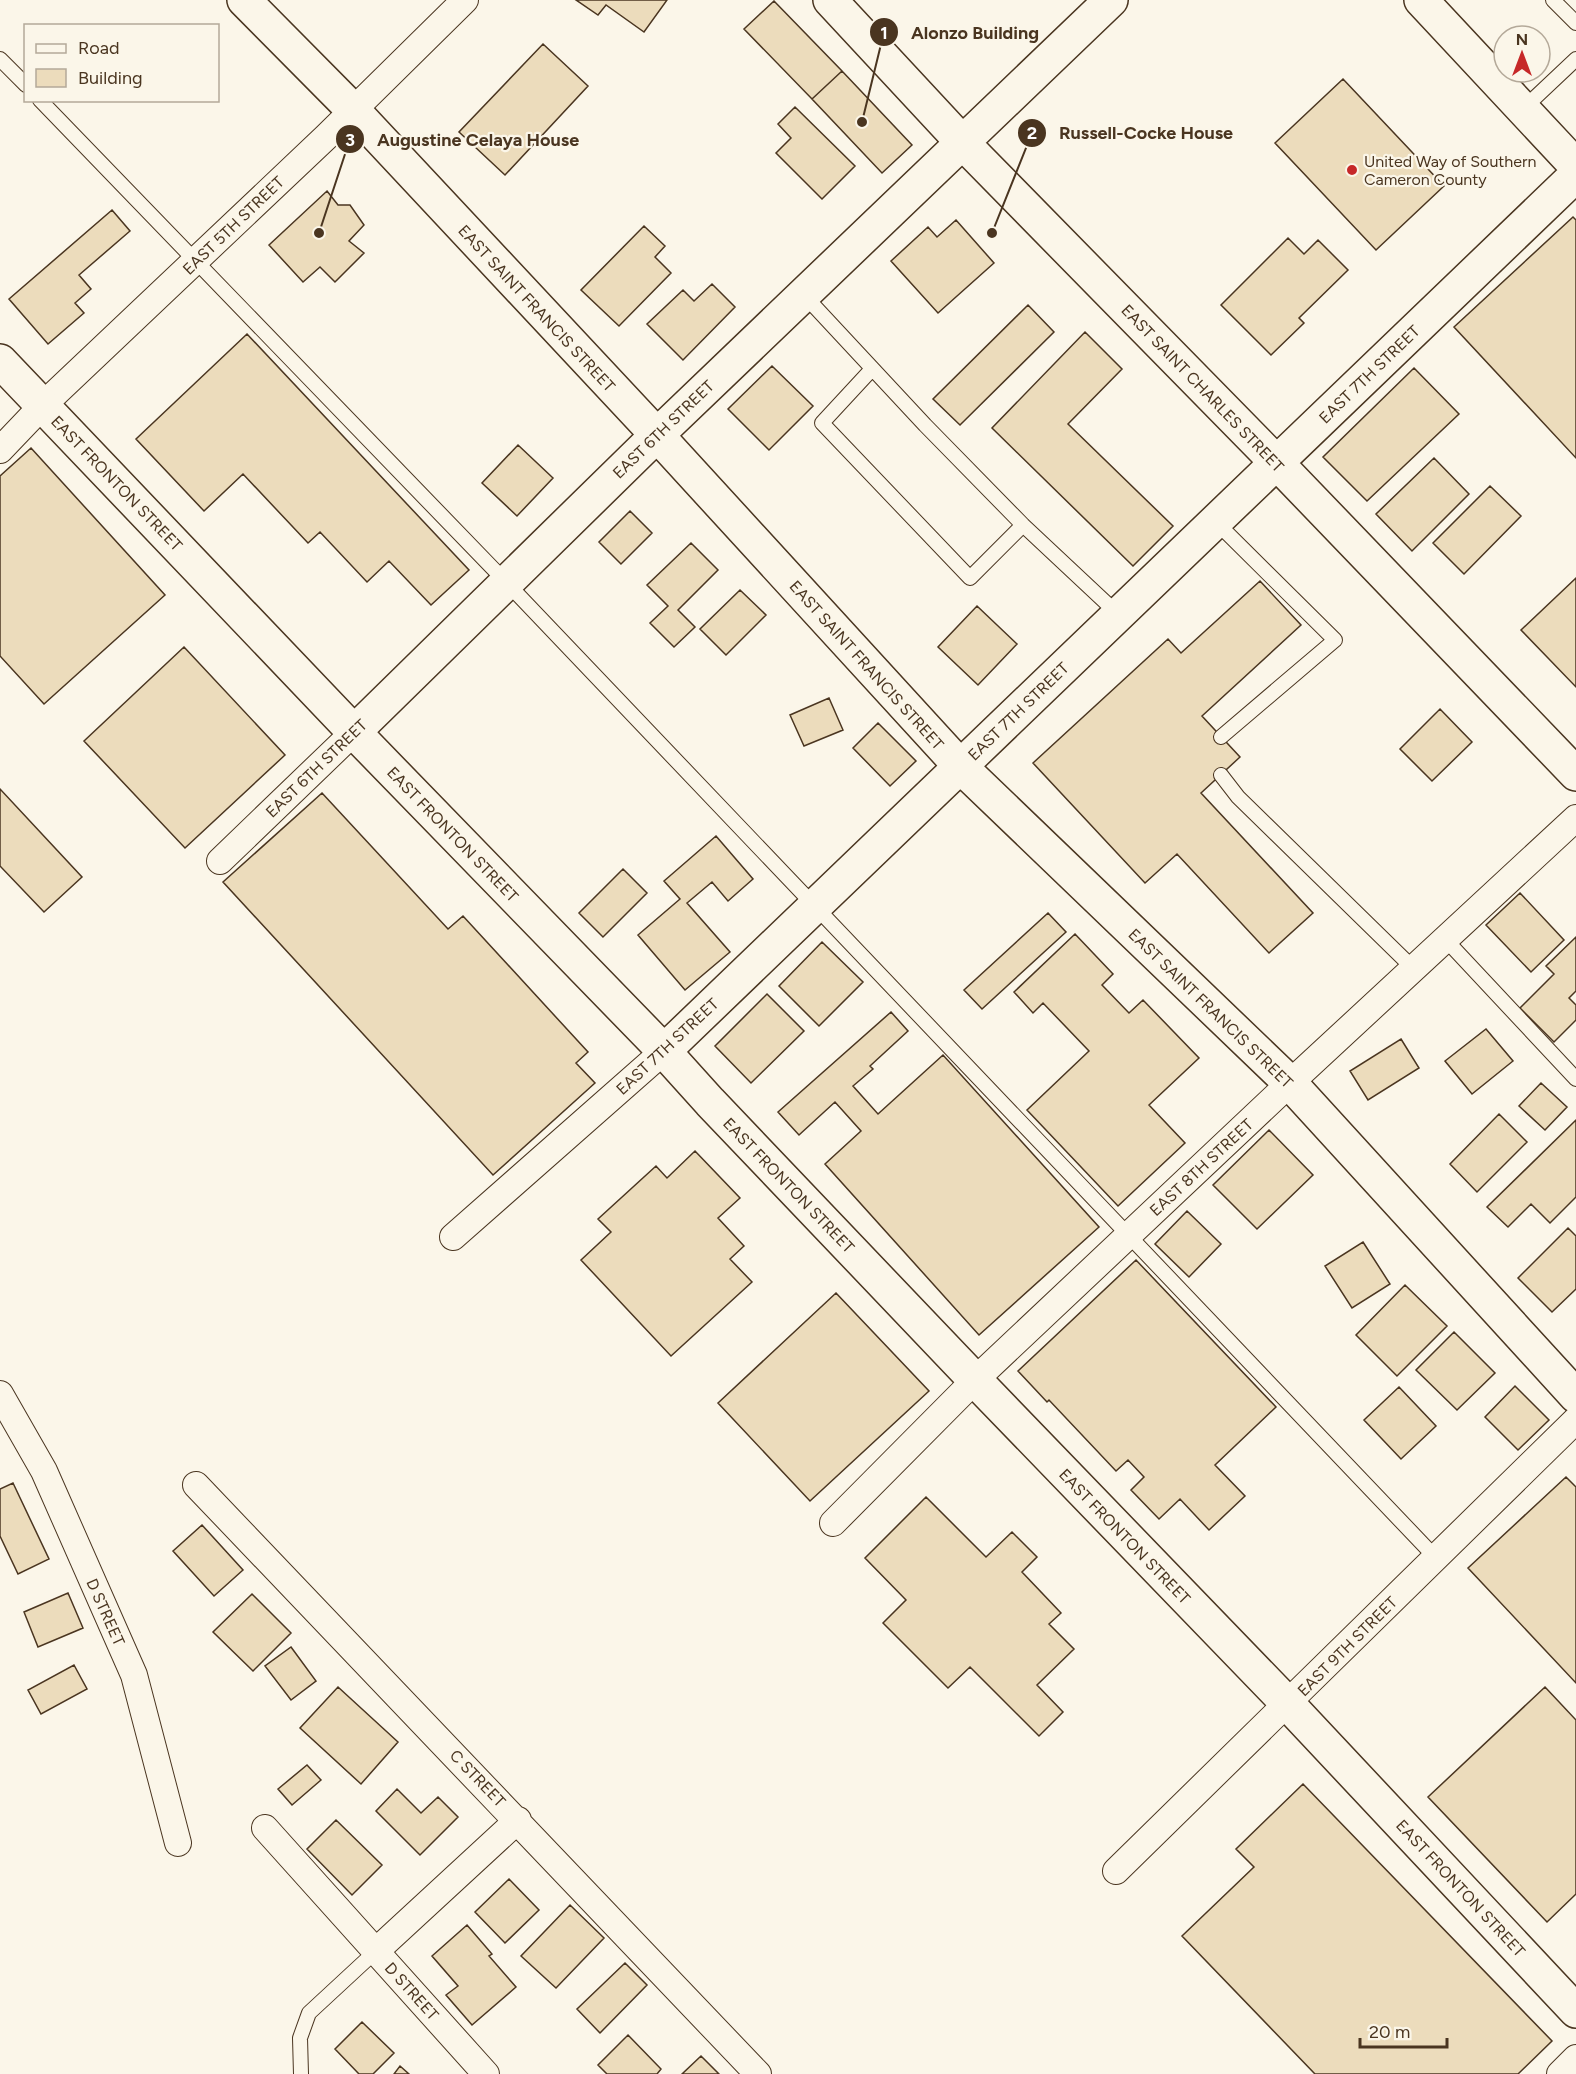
<svg xmlns="http://www.w3.org/2000/svg" width="1576" height="2074" font-family="Figtree,sans-serif">
	<style>
		.building { fill: #ecdcbc; stroke: #4a3520; stroke-width: 1.5 }
		.lines { fill: none; stroke-linecap: round; stroke-linejoin: round }
		.lane-casing { stroke: #4a3520; stroke-width: 16 }
		.street-casing { stroke: #4a3520; stroke-width: 28 }
		.secondary-casing { stroke: #4a3520; stroke-width: 36 }
		.lane { stroke: #fbf6e9; stroke-width: 14 }
		.street { stroke: #fbf6e9; stroke-width: 26 }
		.secondary { stroke: #fbf6e9; stroke-width: 33 }
		.poi-dot { fill: #c62828; stroke: #fbf6e9; stroke-width: 2 }
		.labels { text-anchor: middle; stroke-width: 4.5; stroke-linejoin: round; paint-order: stroke }
		.poi-label { font-size: 16px; fill: #4a3520; stroke: #fbf6e9; text-anchor: start }
		.street-label { font-size: 16px; fill: #4a3520; stroke: #fbf6e9 }
		.leader { fill: none; stroke: #4a3520; stroke-width: 2 }
		.callout-dot { fill: #4a3520; stroke: #fbf6e9; stroke-width: 2 }
		.mark-label { font-size: 18px; text-anchor: middle; font-weight: bold; fill: #fff }
		.callout-label { font-size: 18px; text-anchor: middle; font-weight: bold; fill: #4a3520; stroke: #fbf6e9; stroke-width: 4.5; stroke-linejoin: round; paint-order: stroke }
	</style>
	<rect width="100%" height="100%" fill="#fbf6e9"/>
	<path class="building" d="M 576,0 L 667,0 L 644,32 L 606,5 L 598,15 Z
		M 774,1 L 842,71 L 812,99 L 744,29 Z
		M 543,44 L 588,86 L 505,175 L 459,132 Z
		M 842,71 L 912,145 L 882,173 L 812,99 Z
		M 1343,79 L 1444,186 L 1376,250 L 1275,143 Z
		M 795,107 L 855,166 L 822,199 L 776,153 L 791,138 L 778,124 Z
		M 327,191 L 338,205 L 350,205 L 364,225 L 349,241 L 364,253 L 335,282 L 320,267 L 303,282 L 269,245 Z
		M 112,210 L 130,231 L 79,275 L 91,289 L 75,303 L 84,313 L 48,344 L 9,299 Z
		M 1573,217 L 1576,220 L 1576,458 L 1454,327 Z
		M 956,220 L 994,263 L 938,313 L 891,261 L 928,227 L 937,237 Z
		M 644,226 L 665,246 L 655,257 L 671,273 L 619,326 L 581,290 Z
		M 1288,238 L 1304,254 L 1318,240 L 1348,270 L 1299,318 L 1304,323 L 1271,355 L 1221,305 Z
		M 712,284 L 735,307 L 683,360 L 647,324 L 683,290 L 694,301 Z
		M 1028,305 L 1054,332 L 960,425 L 933,399 Z
		M 1085,332 L 1122,369 L 1068,424 L 1173,526 L 1133,566 L 992,428 Z
		M 247,334 L 469,570 L 431,605 L 389,561 L 367,582 L 320,532 L 308,543 L 243,474 L 204,511 L 136,439 Z
		M 772,366 L 813,406 L 769,450 L 728,409 Z
		M 1414,368 L 1459,414 L 1367,501 L 1323,457 Z
		M 518,445 L 553,478 L 517,516 L 482,483 Z
		M 31,448 L 165,595 L 44,704 L 0,656 L 0,476 Z
		M 1434,458 L 1469,494 L 1412,551 L 1376,514 Z
		M 1490,486 L 1521,516 L 1464,574 L 1433,543 Z
		M 630,511 L 652,533 L 621,564 L 599,542 Z
		M 691,543 L 718,570 L 678,610 L 695,627 L 674,647 L 650,623 L 668,606 L 647,585 Z
		M 1576,578 L 1576,687 L 1521,630 Z
		M 1260,581 L 1301,625 L 1202,716 L 1240,757 L 1201,793 L 1313,913 L 1269,953 L 1177,854 L 1145,883 L 1033,763 L 1168,639 L 1181,653 Z
		M 740,590 L 766,615 L 726,655 L 700,629 Z
		M 977,606 L 1017,644 L 978,685 L 938,647 Z
		M 184,647 L 285,755 L 185,848 L 84,741 Z
		M 829,698 L 843,730 L 804,746 L 790,715 Z
		M 1440,709 L 1472,742 L 1432,781 L 1400,749 Z
		M 878,723 L 916,761 L 890,786 L 853,748 Z
		M 0,789 L 82,877 L 44,912 L 0,866 Z
		M 322,793 L 448,929 L 463,916 L 588,1052 L 576,1063 L 595,1083 L 493,1175 L 223,882 Z
		M 716,836 L 753,879 L 728,901 L 712,882 L 687,903 L 730,952 L 685,990 L 638,935 L 680,899 L 664,881 Z
		M 623,869 L 647,893 L 603,937 L 579,913 Z
		M 1520,893 L 1564,940 L 1531,972 L 1486,925 Z
		M 1048,913 L 1066,932 L 982,1009 L 964,990 Z
		M 1075,934 L 1113,974 L 1102,985 L 1129,1013 L 1143,1000 L 1199,1058 L 1149,1105 L 1185,1143 L 1118,1206 L 1027,1110 L 1089,1051 L 1043,1003 L 1033,1013 L 1014,992 Z
		M 1576,937 L 1576,991 L 1569,998 L 1576,1005 L 1576,1020 L 1554,1042 L 1520,1008 L 1554,974 L 1546,966 Z
		M 822,942 L 863,982 L 819,1026 L 779,986 Z
		M 767,994 L 804,1031 L 751,1083 L 715,1046 Z
		M 891,1012 L 908,1031 L 870,1066 L 873,1069 L 853,1086 L 878,1114 L 943,1055 L 1099,1227 L 979,1335 L 825,1164 L 861,1131 L 835,1102 L 799,1135 L 778,1112 Z
		M 1486,1029 L 1513,1061 L 1472,1094 L 1445,1061 Z
		M 1401,1039 L 1419,1068 L 1368,1100 L 1350,1071 Z
		M 1541,1083 L 1567,1107 L 1545,1130 L 1519,1106 Z
		M 1499,1114 L 1527,1142 L 1477,1192 L 1450,1164 Z
		M 1576,1120 L 1576,1197 L 1550,1223 L 1531,1204 L 1508,1227 L 1487,1207 Z
		M 1269,1130 L 1313,1175 L 1257,1229 L 1213,1185 Z
		M 695,1151 L 740,1198 L 718,1218 L 744,1246 L 730,1259 L 752,1282 L 671,1356 L 581,1260 L 611,1232 L 598,1219 L 656,1166 L 667,1178 Z
		M 1187,1211 L 1221,1244 L 1189,1277 L 1155,1244 Z
		M 1568,1228 L 1576,1236 L 1576,1289 L 1552,1312 L 1518,1278 Z
		M 1363,1242 L 1390,1284 L 1352,1308 L 1325,1266 Z
		M 1136,1260 L 1276,1407 L 1215,1465 L 1245,1496 L 1209,1530 L 1180,1499 L 1159,1519 L 1131,1490 L 1144,1477 L 1128,1460 L 1116,1471 L 1049,1400 L 1047,1402 L 1018,1371 Z
		M 1405,1285 L 1447,1326 L 1397,1376 L 1356,1335 Z
		M 836,1293 L 929,1391 L 810,1501 L 718,1403 Z
		M 1454,1332 L 1495,1373 L 1457,1410 L 1416,1370 Z
		M 1515,1386 L 1549,1420 L 1518,1450 L 1485,1417 Z
		M 1399,1387 L 1436,1426 L 1401,1459 L 1364,1420 Z
		M 1566,1477 L 1576,1487 L 1576,1683 L 1468,1568 Z
		M 13,1483 L 49,1559 L 18,1574 L 0,1536 L 0,1489 Z
		M 926,1497 L 986,1557 L 1012,1532 L 1037,1557 L 1022,1572 L 1061,1613 L 1049,1624 L 1074,1649 L 1037,1685 L 1063,1712 L 1039,1736 L 970,1667 L 948,1688 L 883,1623 L 906,1600 L 865,1558 Z
		M 202,1525 L 243,1570 L 214,1596 L 173,1551 Z
		M 68,1593 L 83,1628 L 38,1647 L 24,1612 Z
		M 252,1594 L 291,1633 L 253,1671 L 213,1632 Z
		M 291,1647 L 316,1681 L 291,1700 L 265,1666 Z
		M 74,1665 L 87,1689 L 41,1714 L 28,1690 Z
		M 338,1687 L 398,1742 L 361,1784 L 300,1728 Z
		M 1545,1687 L 1576,1720 L 1576,1894 L 1547,1922 L 1428,1797 Z
		M 307,1765 L 321,1780 L 292,1805 L 278,1789 Z
		M 1303,1784 L 1552,2041 L 1518,2074 L 1315,2074 L 1182,1936 L 1254,1867 L 1236,1849 Z
		M 397,1789 L 421,1813 L 438,1797 L 458,1817 L 420,1855 L 376,1811 Z
		M 336,1820 L 382,1865 L 352,1895 L 307,1849 Z
		M 509,1879 L 539,1910 L 505,1943 L 475,1912 Z
		M 570,1905 L 604,1938 L 556,1988 L 521,1956 Z
		M 467,1925 L 492,1954 L 489,1956 L 516,1987 L 472,2025 L 446,1995 L 458,1986 L 432,1956 Z
		M 625,1963 L 647,1985 L 600,2033 L 577,2009 Z
		M 362,2022 L 394,2053 L 373,2074 L 359,2074 L 335,2049 Z
		M 628,2035 L 661,2069 L 657,2074 L 607,2074 L 598,2065 Z
		M 701,2056 L 719,2074 L 682,2074 Z
		M 400,2066 L 409,2074 L 394,2074 Z"/>
	<g class="lines">
		<defs>
			<path id="lane" d="M 1553,0 L 1576,23
				M 0,59 L 26,85
				M 40,100 L 506,582 L 1436,1558
				M 1523,109 L 1576,59
				M 803,294 L 925,425 L 1023,525 L 1118,614
				M 872,369 L 822,423 L 970,578 L 1023,525
				M 1215,521 L 1335,640 L 1221,737
				M 1221,775 L 1238,797 L 1414,969
				M 1445,939 L 1576,1079
				M 301,2074 L 300,2038 L 309,2013 L 376,1951"/>
			<path id="street" d="M 0,450 L 43,405 L 326,137 L 465,0
				M 220,861 L 354,732
				M 453,1237 L 664,1051
				M 0,1394 L 44,1471 L 134,1675 L 178,1843
				M 196,1485 L 758,2074
				M 833,1523 L 975,1380 L 1290,1083 L 1576,818
				M 265,1828 L 486,2074
				M 1116,1871 L 1576,1420
				M 376,1951 L 518,1820
				M 1560,2074 L 1576,2058"/>
			<path id="secondary" d="M 244,0 L 353,110 L 657,435 L 960,766 L 1290,1083 L 1576,1396
				M 830,0 L 962,142 L 1277,463 L 1576,774
				M 1421,0 L 1576,166
				M 0,361 L 354,732 L 664,1051 L 710,1102 L 975,1380 L 1288,1704 L 1576,2011
				M 354,732 L 657,435 L 1111,0
				M 664,1051 L 1576,175"/>
		</defs>
		<use href="#lane" class="lane-casing"/>
		<use href="#street" class="street-casing"/>
		<use href="#secondary" class="secondary-casing"/>
		<use href="#lane" class="lane"/>
		<use href="#street" class="street"/>
		<use href="#secondary" class="secondary"/>
	</g>
	<circle class="poi-dot" cx="1352" cy="170" r="6"/>
	<g class="labels">
		<g class="poi-label">
			<text x="1364" y="167">United Way of Southern<tspan x="1364" dy="18">Cameron County</tspan></text>
		</g>
		<g class="street-label">
			<text transform="translate(233 225) rotate(-44)" y="6">EAST 5TH STREET</text>
			<text transform="translate(537 308) rotate(47)" y="6">EAST SAINT FRANCIS STREET</text>
			<text transform="translate(1369 374) rotate(-44)" y="6">EAST 7TH STREET</text>
			<text transform="translate(1203 388) rotate(46)" y="6">EAST SAINT CHARLES STREET</text>
			<text transform="translate(663 429) rotate(-44)" y="6">EAST 6TH STREET</text>
			<text transform="translate(117 483) rotate(46)" y="6">EAST FRONTON STREET</text>
			<text transform="translate(867 665) rotate(48)" y="6">EAST SAINT FRANCIS STREET</text>
			<text transform="translate(1018 711) rotate(-44)" y="6">EAST 7TH STREET</text>
			<text transform="translate(316 768) rotate(-44)" y="6">EAST 6TH STREET</text>
			<text transform="translate(453 834) rotate(46)" y="6">EAST FRONTON STREET</text>
			<text transform="translate(1211 1008) rotate(44)" y="6">EAST SAINT FRANCIS STREET</text>
			<text transform="translate(667 1046) rotate(-43)" y="6">EAST 7TH STREET</text>
			<text transform="translate(1201 1167) rotate(-43)" y="6">EAST 8TH STREET</text>
			<text transform="translate(789 1185) rotate(46)" y="6">EAST FRONTON STREET</text>
			<text transform="translate(1125 1536) rotate(46)" y="6">EAST FRONTON STREET</text>
			<text transform="translate(106 1612) rotate(66)" y="6">D STREET</text>
			<text transform="translate(1347 1646) rotate(-45)" y="6">EAST 9TH STREET</text>
			<text transform="translate(478 1778) rotate(46)" y="6">C STREET</text>
			<text transform="translate(1461 1888) rotate(47)" y="6">EAST FRONTON STREET</text>
			<text transform="translate(412 1991) rotate(48)" y="6">D STREET</text>
		</g>
	</g>
	<path class="leader" d="M862 122L884 32M992 233L1032 133M319 233L350 139"/>
	<g class="callout-dot">
		<circle cx="862" cy="122" r="6"/>
		<circle cx="992" cy="233" r="6"/>
		<circle cx="319" cy="233" r="6"/>
		<circle cx="884" cy="32" r="15"/>
		<circle cx="1032" cy="133" r="15"/>
		<circle cx="350" cy="139" r="15"/>
	</g>
	<g class="mark-label">
		<text x="884" y="39">1</text>
		<text x="1032" y="139">2</text>
		<text x="350" y="146">3</text>
	</g>
	<g class="callout-label">
		<text x="975" y="39">Alonzo Building</text>
		<text x="1146" y="139">Russell-Cocke House</text>
		<text x="478" y="146">Augustine Celaya House</text>
	</g>
	<rect x="24" y="24" width="195" height="78" fill="#fbf6e9" stroke="#b4a999" stroke-width="1.5"/>
	<rect x="36" y="44" width="30" height="9" fill="#fbf6e9" stroke="#b4a999" stroke-width="1.5"/>
	<text x="78" y="54" font-size="18" fill="#4a3520">Road</text>
	<rect x="36" y="69" width="30" height="18" fill="#ecdcbc" stroke="#b4a999" stroke-width="1.5"/>
	<text x="78" y="84" font-size="18" fill="#4a3520">Building</text>
	<g transform="translate(1522 54)"><circle r="28" fill="#fbf6e9" stroke="#b4a999" stroke-width="1.5"/>
	<path d="M0-4.5L10 22L0 15L-10 22Z" fill="#c62828"/>
	<text y="-9" font-size="16" font-weight="bold" text-anchor="middle" fill="#4a3520">N</text>
	</g>
	<path d="M1360 2038v9h87v-9" fill="none" stroke="#4a3520" stroke-width="3"/>
	<text x="1369" y="2038" font-size="18" fill="#4a3520" stroke="#fbf6e9" stroke-width="4.5" paint-order="stroke">20 m</text>
</svg>
